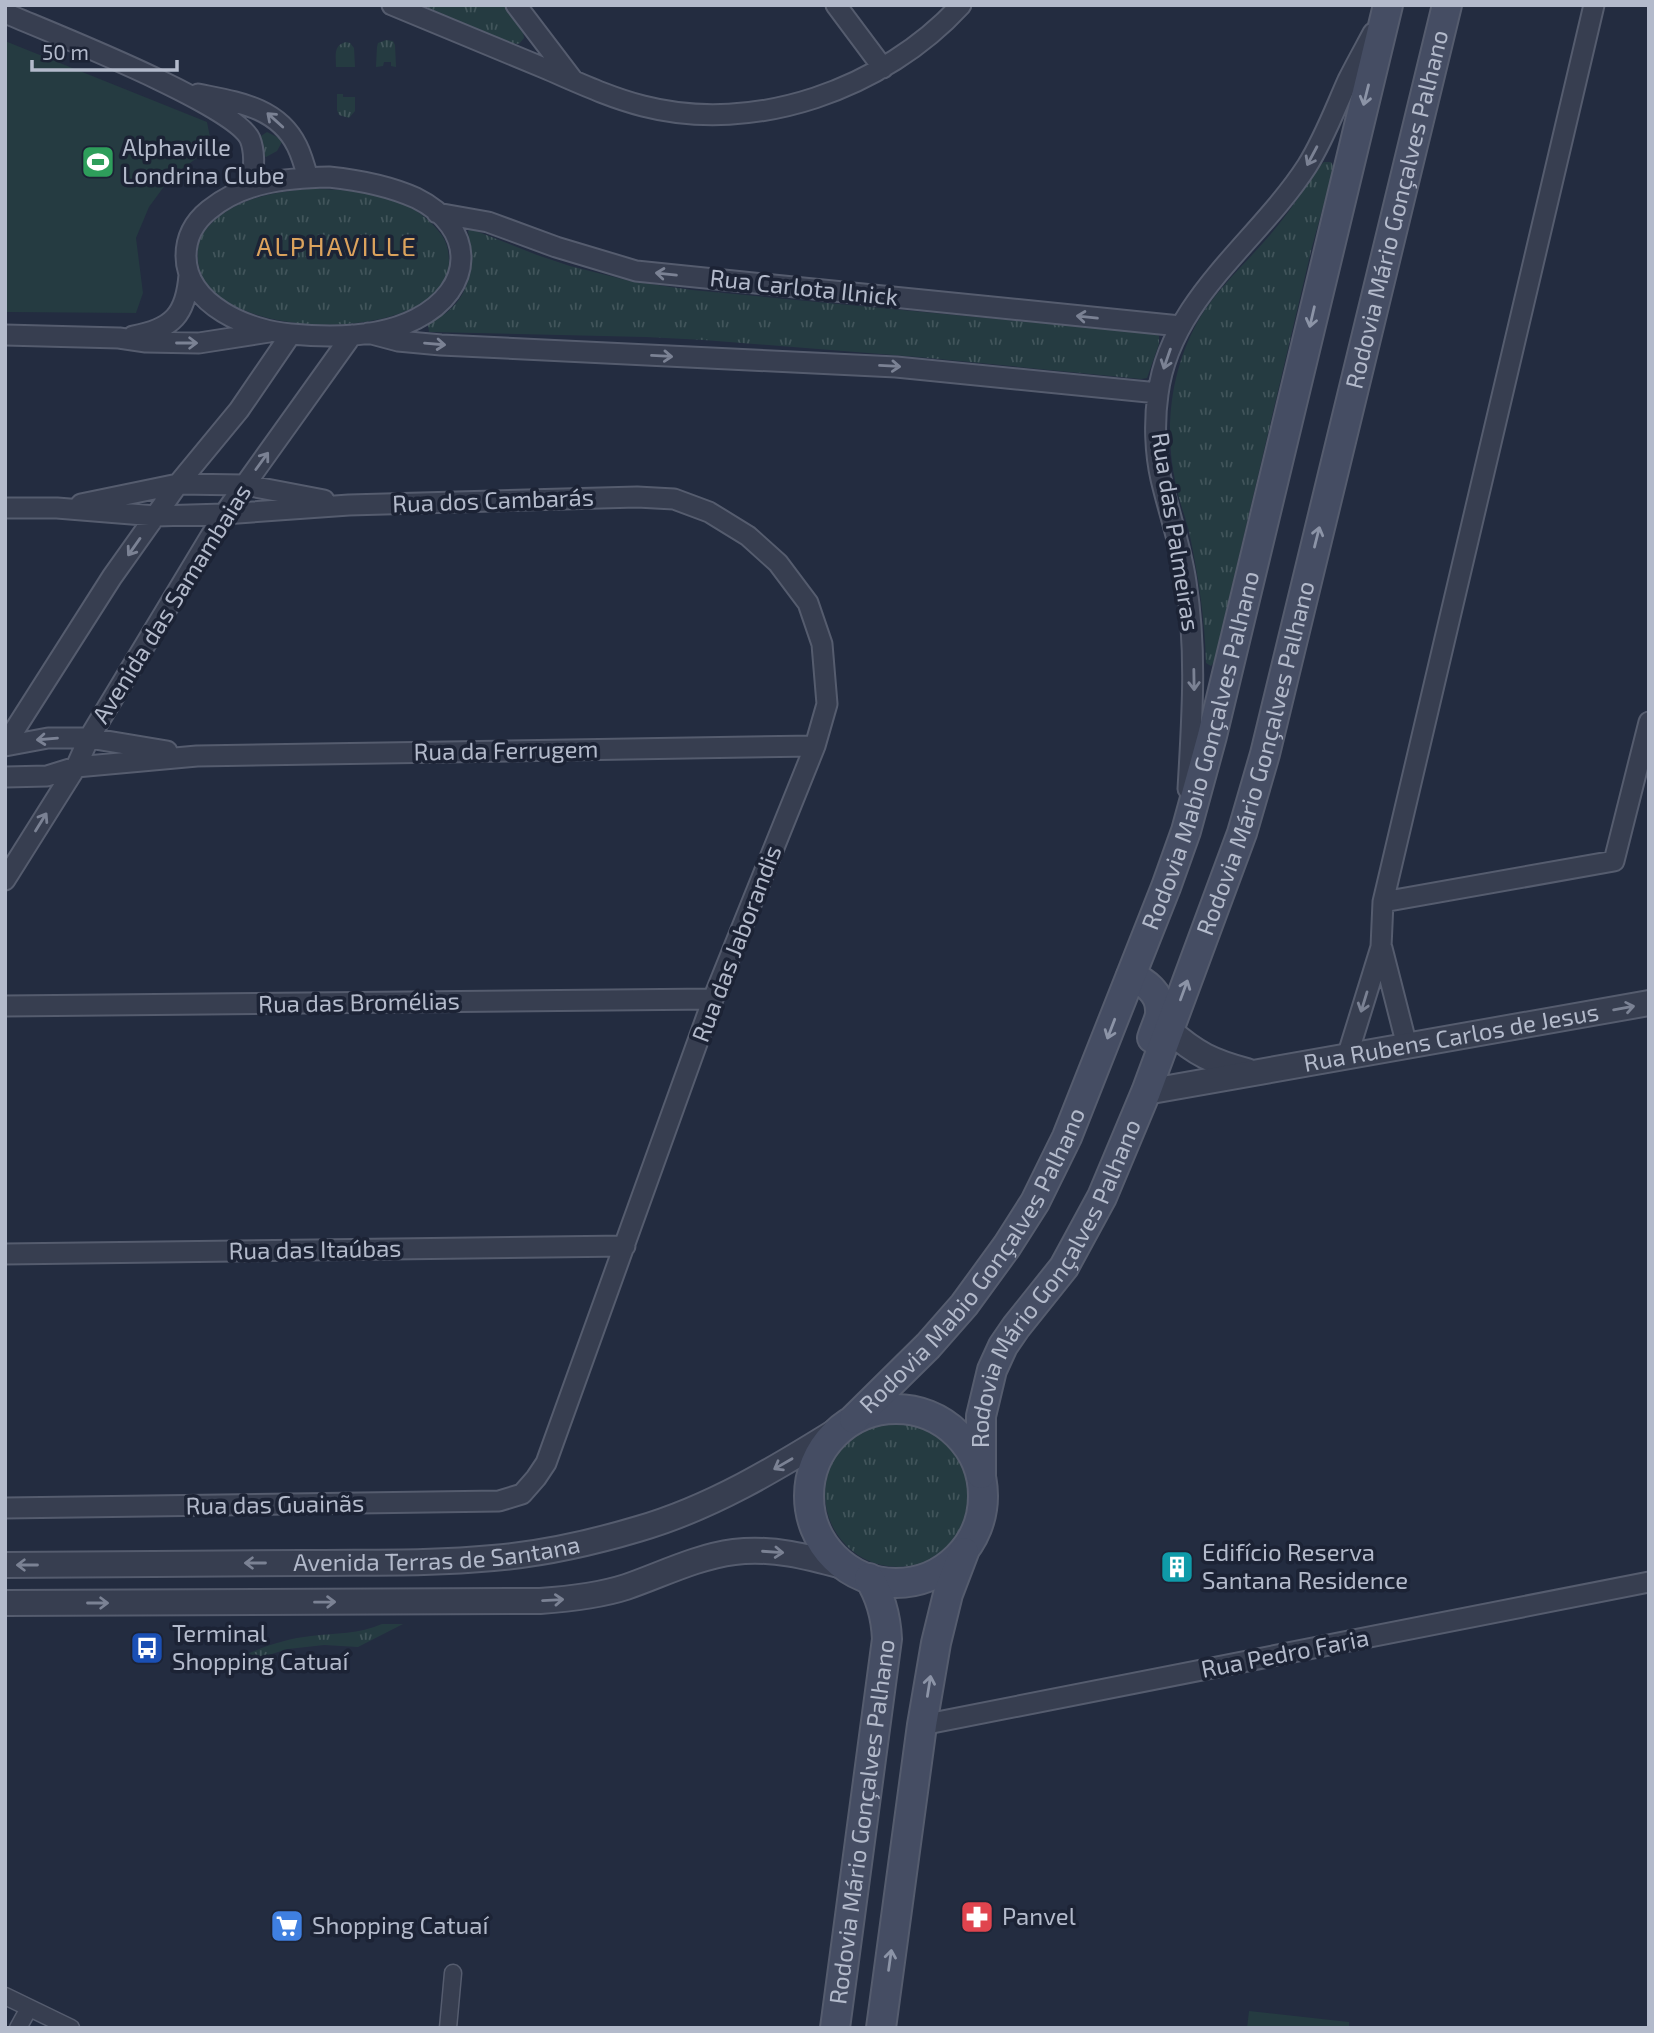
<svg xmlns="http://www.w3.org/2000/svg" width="1654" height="2033" font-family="'Exo 2',sans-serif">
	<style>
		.grass { fill: url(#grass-tufts) }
		.pitch { fill: #253b41 }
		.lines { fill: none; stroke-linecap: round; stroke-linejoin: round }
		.pedestrian-casing { stroke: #555c6e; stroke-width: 19 }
		.minor-casing { stroke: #555c6e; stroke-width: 23 }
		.tertiary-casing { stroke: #555c6e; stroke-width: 28 }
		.secondary-casing { stroke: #555c6e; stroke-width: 32 }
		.pedestrian { stroke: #373e50; stroke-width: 16 }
		.minor { stroke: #373e50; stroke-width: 19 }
		.tertiary { stroke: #373e50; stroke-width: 24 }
		.secondary { stroke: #454d63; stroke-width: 28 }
		.oneway { stroke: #8c94a7 }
		.oneway2 { stroke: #7b8294 }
		.labels { text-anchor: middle; stroke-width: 7; stroke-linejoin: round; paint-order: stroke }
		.poi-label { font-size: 24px; fill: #b3bacb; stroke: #1c2335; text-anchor: start }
		.street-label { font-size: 24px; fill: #b3bacb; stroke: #1c2335 }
		.neighbourhood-label { font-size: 26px; letter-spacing: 2px; fill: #dca35d; stroke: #1c2335 }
	</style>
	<defs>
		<pattern id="grass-tufts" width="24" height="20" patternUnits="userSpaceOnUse" patternTransform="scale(1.75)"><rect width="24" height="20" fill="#253b41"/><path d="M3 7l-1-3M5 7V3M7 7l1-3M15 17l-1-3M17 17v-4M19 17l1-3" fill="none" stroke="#42555b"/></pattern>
	</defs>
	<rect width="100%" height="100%" fill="#232c40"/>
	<path class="grass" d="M 422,5 L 506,5 L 522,27 L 524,38 L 519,44 L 511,43 Z
		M 386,40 L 393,41 L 395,45 L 396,67 L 391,66 L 391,62 L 384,62 L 383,66 L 376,67 L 377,47 L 378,43 Z
		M 346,42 L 350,43 L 354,48 L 355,67 L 336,67 C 336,56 333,45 346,42 Z
		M 337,94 L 343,94 L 343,97 L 355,97 L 355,111 L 349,118 L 339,115 L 337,110 Z
		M 267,132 L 283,140 L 277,151 L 266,157 L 264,156 L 261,136 Z
		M 1324,162 L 1331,162 L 1333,166 L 1332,174 L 1312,247 L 1214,662 L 1211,666 L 1206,663 C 1205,618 1198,575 1189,531 C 1185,516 1179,501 1176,485 C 1163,428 1171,366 1201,316 C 1220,286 1247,262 1270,235 C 1283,220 1294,204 1305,188 C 1311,179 1316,169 1324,162 Z
		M 309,189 C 353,189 411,193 440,233 C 447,241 449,252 449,263 C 446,342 229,345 201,273 C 196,260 196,244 204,232 C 228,200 271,192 309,189 Z
		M 471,229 L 537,255 L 570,266 L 630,281 L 692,290 L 1156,334 L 1159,336 L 1159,344 L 1147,378 L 1141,379 L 918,357 L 704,340 L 646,337 L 429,332 L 428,325 C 433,320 440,317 446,313 C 473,292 473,262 468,231 Z
		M825 1494a73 73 0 1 1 146 0a73 73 0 1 1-146 0Z
		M 382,1624 L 403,1624 L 358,1647 L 324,1645 L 288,1649 L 262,1657 L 233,1673 L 227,1665 C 251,1650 283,1639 311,1636 C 336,1633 359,1634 382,1624 Z"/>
	<path class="pitch" d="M 5,41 L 207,122 L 212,147 L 171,177 L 149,207 L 136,238 L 143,293 L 136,313 L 5,312 Z
		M 1249,2011 L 1349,2022 L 1349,2028 L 1247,2028 Z"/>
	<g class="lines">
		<defs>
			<path id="pedestrian" d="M 5,1996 L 71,2028
				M 18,2028 L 29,2008
				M 448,2028 L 453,1973"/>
			<path id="minor" d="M 392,5 C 443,26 493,47 544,68 C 577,82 608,97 643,106 C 755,135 884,89 961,5
				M 516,5 L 573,80
				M 836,5 L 883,68
				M 5,13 C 49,32 234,104 250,139 C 256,154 253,172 252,187
				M 198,94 C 237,102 278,107 297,146 C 302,156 305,167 308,178
				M 329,177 C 358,180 389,186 416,198 C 477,228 475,289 416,319 C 379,338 332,338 291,334 C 250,331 186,305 186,256 C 186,237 194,222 209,210 C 243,182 286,178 329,177 Z
				M 437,213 L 488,222 L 556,247 L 636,271 L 1180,326
				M 368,333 L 398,341 L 441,345 L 896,367 L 1158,393
				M 5,335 L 119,338 L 146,342 L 199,343 L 269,332
				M 133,336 C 173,329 186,314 189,275
				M 81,504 L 178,484 L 245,485 L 324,500
				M 5,508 L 57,508 L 156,516 L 224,514 L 349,505 L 637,497 L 674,499 L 709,512 L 748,536 L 778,563 L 808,603 L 822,644 L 827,704 L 815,746 L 713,999 L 546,1463 L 536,1478 L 522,1494 L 499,1501 L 5,1508
				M 5,745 L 112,577 L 178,484 L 239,410 L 291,334
				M 5,746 L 48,738 L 89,738 L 167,751
				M 5,777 L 47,776 L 76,767 L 197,756 L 815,746
				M 1188,789 C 1192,719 1197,651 1186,582 C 1181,547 1169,513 1161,479 C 1155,453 1154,421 1158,394 C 1170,299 1258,242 1307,166 C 1324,139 1335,109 1348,80 C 1356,64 1365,48 1373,33
				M 5,880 L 76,767 L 89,738 L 224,514 L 352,335
				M 1383,902 L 1614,861 L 1649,722
				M 1382,948 L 1407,1046
				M 5,1006 L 713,999
				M 1347,1057 L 1381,947 L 1383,902 L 1594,5
				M 5,1254 L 625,1246
				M 922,1725 L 1649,1582"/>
			<g id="tertiary">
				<path d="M 1169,1030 C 1196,1054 1213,1062 1247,1071"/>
				<path id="s1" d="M 1146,1092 L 1649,1003"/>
				<path id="s2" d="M 5,1565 C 104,1564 203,1564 302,1563 C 365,1562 430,1564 493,1558 C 542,1554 591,1543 638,1529 C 711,1508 777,1468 841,1428"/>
				<path d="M 5,1603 L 540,1601 C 569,1599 598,1596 626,1587 C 661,1575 696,1557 734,1552 C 773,1547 809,1557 846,1567"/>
			</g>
			<g id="secondary">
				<path d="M 1131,976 C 1145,982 1160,993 1160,1010 C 1161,1018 1154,1030 1152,1038"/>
				<circle cx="896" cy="1496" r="87"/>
				<path id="s3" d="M 854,1419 L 928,1346 L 964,1305 L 1007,1246 L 1035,1202 L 1067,1137 L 1166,887 L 1186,831 L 1212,736 L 1388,5"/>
				<path id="s4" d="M 981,1474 L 981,1416 L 992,1370 L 1003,1346 L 1016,1327 L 1064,1267 L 1102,1197 L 1146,1092 L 1242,833 L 1265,754 L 1447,5"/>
				<path id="s5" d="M 835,2028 L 887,1639 C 886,1617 881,1597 869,1578"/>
				<path d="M 881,2028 L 922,1725 L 936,1643 L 948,1594 L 964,1552"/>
			</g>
		</defs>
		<use href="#pedestrian" class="pedestrian-casing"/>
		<use href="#minor" class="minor-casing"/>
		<use href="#tertiary" class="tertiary-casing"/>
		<use href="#secondary" class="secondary-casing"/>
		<use href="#pedestrian" class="pedestrian"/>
		<use href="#minor" class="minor"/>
		<use href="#tertiary" class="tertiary"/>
		<use href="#secondary" class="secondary"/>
	</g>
	<defs><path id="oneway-shaft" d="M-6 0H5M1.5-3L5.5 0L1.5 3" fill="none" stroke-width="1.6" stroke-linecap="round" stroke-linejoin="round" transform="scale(1.75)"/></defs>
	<g class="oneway">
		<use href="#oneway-shaft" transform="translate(1366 95) rotate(104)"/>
		<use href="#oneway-shaft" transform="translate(1312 317) rotate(103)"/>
		<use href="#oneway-shaft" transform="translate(1317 537) rotate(-76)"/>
		<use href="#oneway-shaft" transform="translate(1184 990) rotate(-70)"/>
		<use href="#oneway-shaft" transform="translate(1111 1029) rotate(111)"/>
		<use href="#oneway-shaft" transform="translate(929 1686) rotate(-81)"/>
		<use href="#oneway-shaft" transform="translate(890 1960) rotate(-82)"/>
	</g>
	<g class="oneway2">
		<use href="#oneway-shaft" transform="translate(275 120) rotate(-138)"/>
		<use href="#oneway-shaft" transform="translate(1312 156) rotate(118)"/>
		<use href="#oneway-shaft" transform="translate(666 274) rotate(-174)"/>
		<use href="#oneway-shaft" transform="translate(1087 317) rotate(-174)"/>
		<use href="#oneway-shaft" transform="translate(187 343)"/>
		<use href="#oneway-shaft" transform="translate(435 344) rotate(5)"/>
		<use href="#oneway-shaft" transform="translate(662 356) rotate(3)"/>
		<use href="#oneway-shaft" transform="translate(1167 359) rotate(109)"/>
		<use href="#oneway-shaft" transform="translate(890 366) rotate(3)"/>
		<use href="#oneway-shaft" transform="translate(262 461) rotate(-54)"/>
		<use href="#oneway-shaft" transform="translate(134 547) rotate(125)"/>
		<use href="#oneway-shaft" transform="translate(1194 680) rotate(89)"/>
		<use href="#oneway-shaft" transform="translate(47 739) rotate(175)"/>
		<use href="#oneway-shaft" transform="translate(41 822) rotate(-58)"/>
		<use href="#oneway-shaft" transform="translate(1364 1002) rotate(107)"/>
		<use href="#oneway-shaft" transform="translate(1624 1008) rotate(-10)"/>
		<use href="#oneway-shaft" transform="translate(783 1464) rotate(150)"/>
		<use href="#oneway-shaft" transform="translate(773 1552) rotate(4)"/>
		<use href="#oneway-shaft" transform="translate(255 1563) rotate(180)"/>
		<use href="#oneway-shaft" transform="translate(27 1565) rotate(180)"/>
		<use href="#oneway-shaft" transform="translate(553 1600) rotate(-3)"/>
		<use href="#oneway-shaft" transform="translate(325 1602) rotate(-1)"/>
		<use href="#oneway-shaft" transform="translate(98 1603)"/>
	</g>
	<defs>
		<symbol id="stadium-square" viewBox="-11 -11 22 22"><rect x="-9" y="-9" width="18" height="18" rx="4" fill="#2e9e5b" stroke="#1c2335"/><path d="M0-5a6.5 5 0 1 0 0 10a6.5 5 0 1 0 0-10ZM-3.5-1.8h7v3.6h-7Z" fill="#fff"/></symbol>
		<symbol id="building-square" viewBox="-11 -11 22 22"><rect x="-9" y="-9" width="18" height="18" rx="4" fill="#0f9aa8" stroke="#1c2335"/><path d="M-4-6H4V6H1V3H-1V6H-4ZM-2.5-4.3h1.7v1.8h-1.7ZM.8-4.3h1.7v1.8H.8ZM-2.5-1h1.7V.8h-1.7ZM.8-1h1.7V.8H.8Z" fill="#fff"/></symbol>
		<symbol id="bus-square" viewBox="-11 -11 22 22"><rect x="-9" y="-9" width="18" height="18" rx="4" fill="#1a4fb4" stroke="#1c2335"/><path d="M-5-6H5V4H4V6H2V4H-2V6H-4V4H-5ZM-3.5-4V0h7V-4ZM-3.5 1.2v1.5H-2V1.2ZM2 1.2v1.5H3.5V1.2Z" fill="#fff"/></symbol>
		<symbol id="pharmacy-square" viewBox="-11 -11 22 22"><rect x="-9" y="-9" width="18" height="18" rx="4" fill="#e0444e" stroke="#1c2335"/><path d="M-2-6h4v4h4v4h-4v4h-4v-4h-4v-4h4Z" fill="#fff"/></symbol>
		<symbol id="supermarket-square" viewBox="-11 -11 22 22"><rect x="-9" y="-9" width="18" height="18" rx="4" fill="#3f7fe0" stroke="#1c2335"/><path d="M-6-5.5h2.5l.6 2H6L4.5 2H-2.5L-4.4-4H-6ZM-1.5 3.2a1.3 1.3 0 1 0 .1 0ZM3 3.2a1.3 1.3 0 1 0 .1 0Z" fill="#fff"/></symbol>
	</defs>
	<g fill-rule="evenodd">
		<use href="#stadium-square" x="79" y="143" width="38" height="38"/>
		<use href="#building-square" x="1158" y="1548" width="38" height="38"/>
		<use href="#bus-square" x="128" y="1629" width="38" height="38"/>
		<use href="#pharmacy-square" x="958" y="1898" width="38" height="38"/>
		<use href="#supermarket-square" x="268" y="1907" width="38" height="38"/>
	</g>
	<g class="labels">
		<g class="poi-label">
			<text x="122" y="156">Alphaville<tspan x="122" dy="28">Londrina Clube</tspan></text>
			<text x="1202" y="1561">Edifício Reserva<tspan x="1202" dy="28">Santana Residence</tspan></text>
			<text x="172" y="1642">Terminal<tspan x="172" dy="28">Shopping Catuaí</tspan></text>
			<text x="1002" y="1925">Panvel</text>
			<text x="312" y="1934">Shopping Catuaí</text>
		</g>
		<g class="street-label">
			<text dy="8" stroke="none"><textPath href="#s4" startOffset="1344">Rodovia Mário Gonçalves Palhano</textPath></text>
			<text transform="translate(804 288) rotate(6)" y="8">Rua Carlota Ilnick</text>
			<text transform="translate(493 501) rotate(-2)" y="8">Rua dos Cambarás</text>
			<text transform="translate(1175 532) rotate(81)" y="8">Rua das Palmeiras</text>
			<text transform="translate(172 604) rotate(-58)" y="8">Avenida das Samambaias</text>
			<text dy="8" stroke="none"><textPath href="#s3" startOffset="766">Rodovia Mabio Gonçalves Palhano</textPath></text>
			<text transform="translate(506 751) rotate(-1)" y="8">Rua da Ferrugem</text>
			<text dy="8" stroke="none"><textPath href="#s4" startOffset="777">Rodovia Mário Gonçalves Palhano</textPath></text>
			<text transform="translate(737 944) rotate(-69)" y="8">Rua das Jaborandis</text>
			<text transform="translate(359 1003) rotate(-1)" y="8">Rua das Bromélias</text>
			<text dy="8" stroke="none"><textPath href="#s1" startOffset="310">Rua Rubens Carlos de Jesus</textPath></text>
			<text transform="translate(315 1250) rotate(-1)" y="8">Rua das Itaúbas</text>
			<text dy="8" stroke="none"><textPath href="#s3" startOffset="200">Rodovia Mabio Gonçalves Palhano</textPath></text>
			<text dy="8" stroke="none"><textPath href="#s4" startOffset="210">Rodovia Mário Gonçalves Palhano</textPath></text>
			<text transform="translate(275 1505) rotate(-1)" y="8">Rua das Guainãs</text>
			<text dy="8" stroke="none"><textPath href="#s2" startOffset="432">Avenida Terras de Santana</textPath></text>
			<text transform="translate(1285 1654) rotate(-11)" y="8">Rua Pedro Faria</text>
			<text dy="8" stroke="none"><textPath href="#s5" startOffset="208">Rodovia Mário Gonçalves Palhano</textPath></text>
		</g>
		<g class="neighbourhood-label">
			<text x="337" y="256">ALPHAVILLE</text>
		</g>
	</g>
	<rect width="1654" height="2033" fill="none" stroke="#b3bacb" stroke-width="14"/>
	<path d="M32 60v10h145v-10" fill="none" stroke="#b3bacb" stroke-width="3.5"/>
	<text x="42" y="60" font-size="21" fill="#b3bacb" stroke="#1c2335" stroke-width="5" paint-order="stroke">50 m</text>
</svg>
